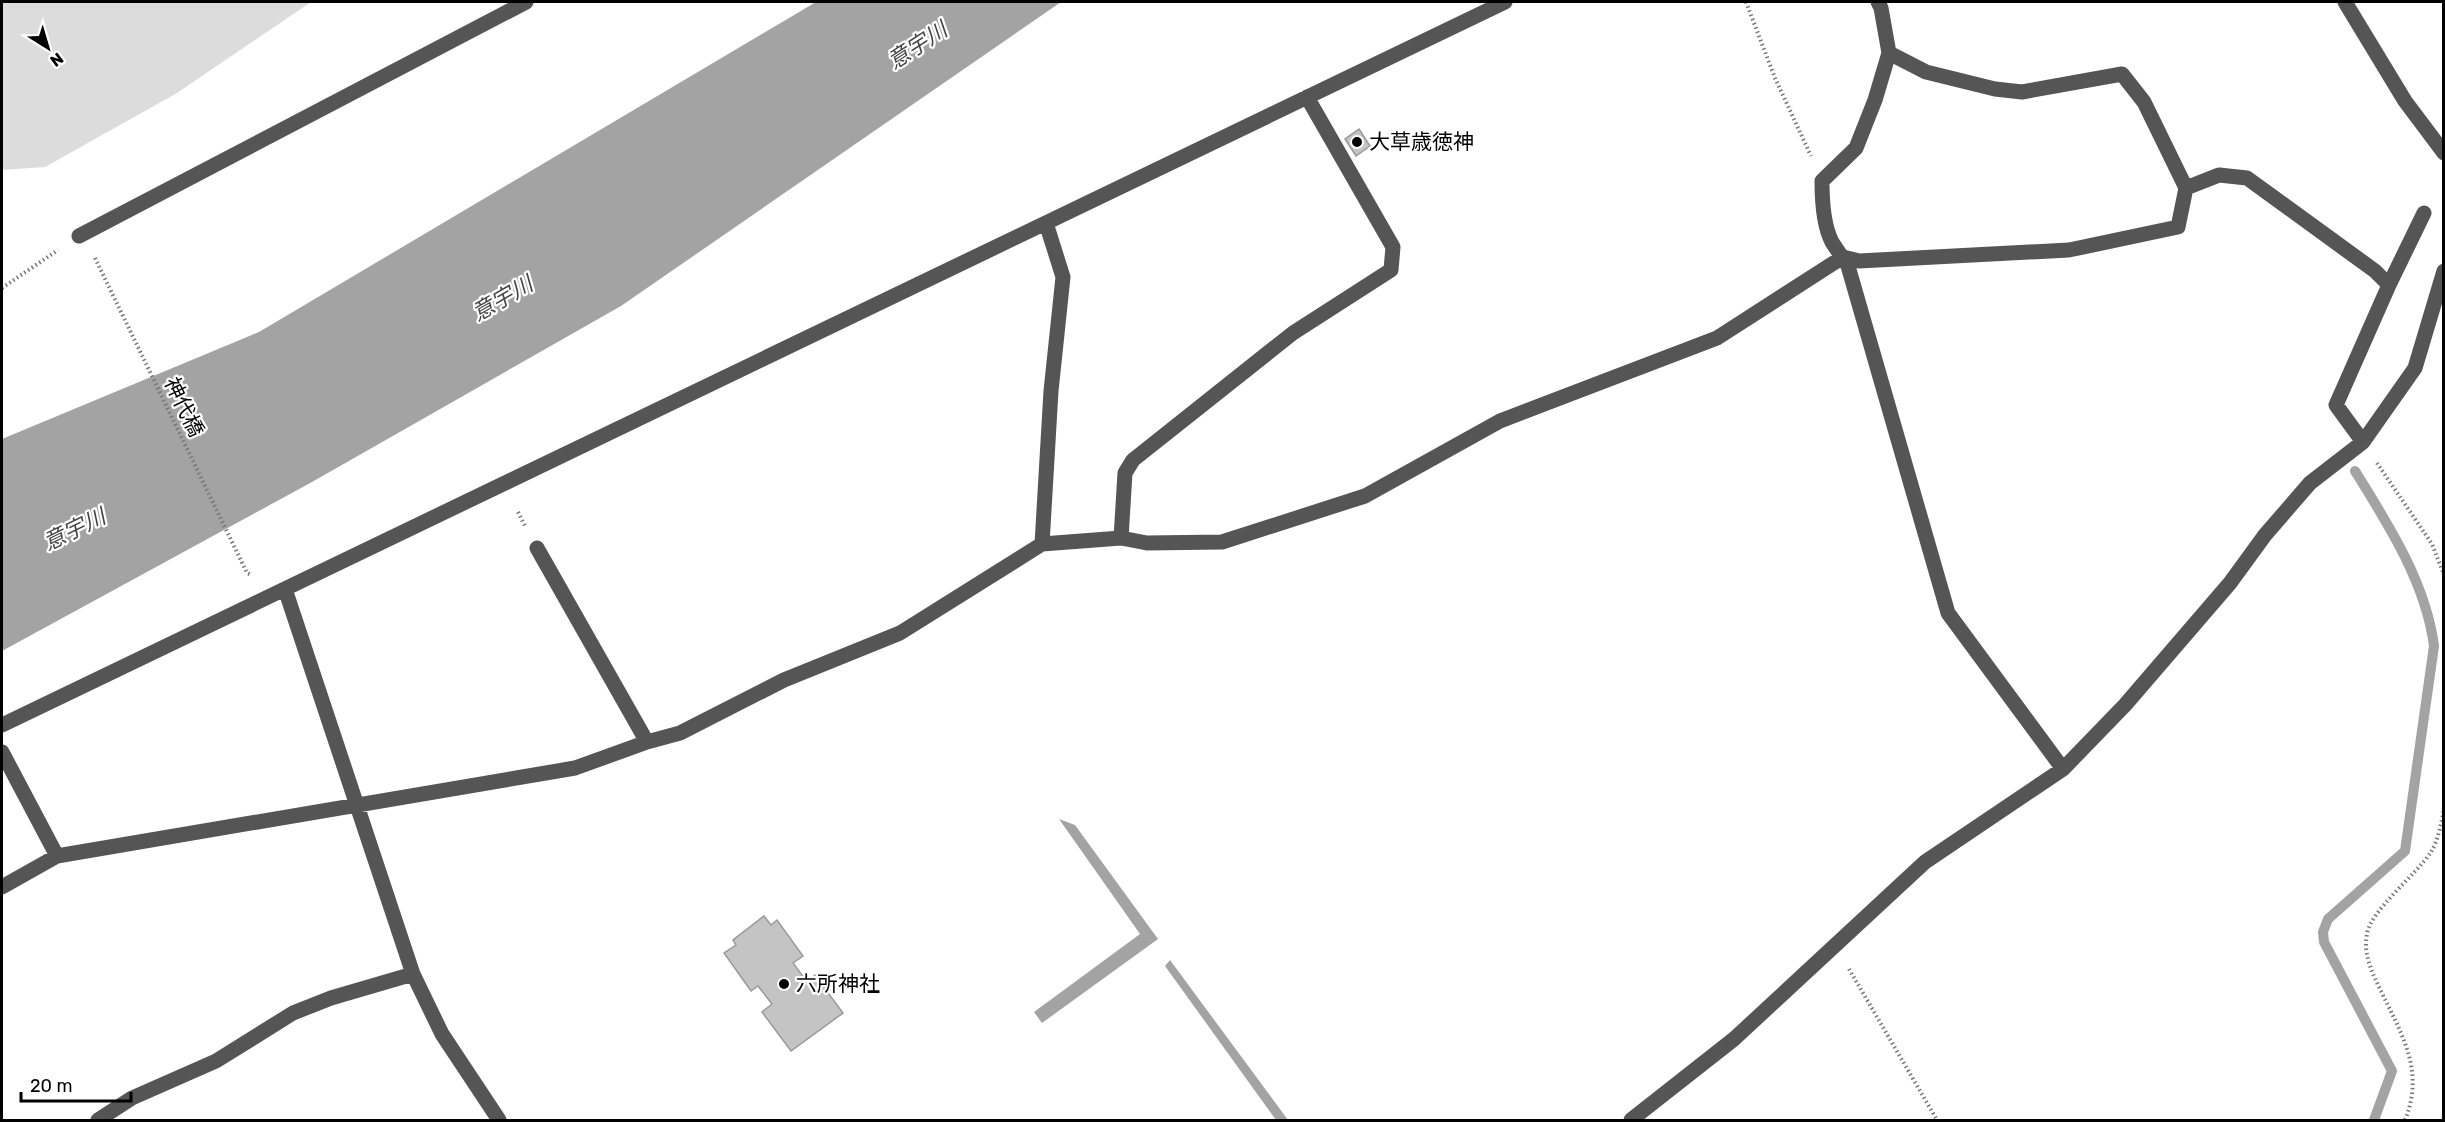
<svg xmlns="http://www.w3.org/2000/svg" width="2445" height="1122" font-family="Rubik,'Noto Sans JP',sans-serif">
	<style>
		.green { fill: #dcdcdc }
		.water { fill: #a3a3a3 }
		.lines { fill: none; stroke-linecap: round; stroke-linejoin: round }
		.stream { stroke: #a3a3a3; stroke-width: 10 }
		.building { fill: #c4c4c4; stroke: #999; stroke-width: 1.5 }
		.path { stroke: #777; stroke-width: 4; stroke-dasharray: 1.5 3; stroke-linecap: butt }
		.minor { stroke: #555; stroke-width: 15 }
		.poi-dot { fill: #000; stroke: #fff; stroke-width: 2 }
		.labels { text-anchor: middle; stroke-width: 4.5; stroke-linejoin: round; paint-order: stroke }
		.poi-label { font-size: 21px; fill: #000; stroke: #fff; text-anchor: start }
		.street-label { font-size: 21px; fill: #000; stroke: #fff }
		.water-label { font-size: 22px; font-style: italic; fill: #444; stroke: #fff }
	</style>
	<rect width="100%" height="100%" fill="#fff"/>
	<path class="green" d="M 2,2 L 311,2 L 177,93 L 45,167 L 2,170 Z"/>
	<path class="water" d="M 816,2 L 1061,2 L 621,306 L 312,482 L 2,651 L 2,439 L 259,332 Z
		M 1059,819 L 1075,825 L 1158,939 L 1042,1023 L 1034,1012 L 1140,934 Z
		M 1170,960 L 1288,1120 L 1276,1120 L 1165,966 Z"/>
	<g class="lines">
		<path class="stream" d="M 2355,471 C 2388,524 2426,583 2434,646 L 2405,851 L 2328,919 L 2323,932 L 2324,942 L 2392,1071 L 2374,1120"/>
	</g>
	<path class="building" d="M 1359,129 L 1370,146 L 1356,156 L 1345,139 Z
		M 764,916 L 771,925 L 777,920 L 803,956 L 793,963 L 807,982 L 815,975 L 843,1013 L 791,1051 L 762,1012 L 772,1004 L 758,986 L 751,991 L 724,953 L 736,945 L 733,940 Z"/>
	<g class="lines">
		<path class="path" d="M 1746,2 L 1775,78 L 1811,156
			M 95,258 L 247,573 L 252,575
			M 2,288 L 58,250
			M 2377,463 L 2432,544 L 2444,575
			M 518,512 L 525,526
			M 1849,969 L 1937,1120
			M 2405,1120 C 2425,1071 2402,1035 2381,991 C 2372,973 2363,954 2367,934 C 2370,911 2417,874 2431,852 C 2438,841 2442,821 2444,808"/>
		<path class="minor" d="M 1878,2 L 1881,8 L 1889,53
			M 2345,2 L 2405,101 L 2444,153
			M 2186,188 L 2219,175 L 2247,178 L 2375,271 L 2389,285 L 2424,213
			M 79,236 L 526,2
			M 2363,442 L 2336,405 L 2389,285
			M 1121,538 L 1125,473 L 1133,460 L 1293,333 L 1391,270 L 1393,247 L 1307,97
			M 1042,544 L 1051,391 L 1063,277 L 1046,223
			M 537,548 L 647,742
			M 285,589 L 413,974 L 442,1034 L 499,1120
			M 2,725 L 1505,2
			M 2,752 L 57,856 L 2,887
			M 57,856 L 575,768 L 647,742 L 680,733 L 784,680 L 900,633 L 1042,544 L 1121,538 L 1147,543 L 1222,542 L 1365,496 L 1500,421 L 1717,338 L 1843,257 L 1859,261 L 2069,250 L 2178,227 L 2186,188 L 2144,102 L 2122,74 L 2022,92 L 1995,89 L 1926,72 L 1889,53 L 1875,100 L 1856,148 L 1822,181 C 1822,199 1823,225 1832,242 C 1837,250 1843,258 1848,266 L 1948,613 L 2063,769
			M 98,1120 L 132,1098 L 216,1061 L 293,1013 L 331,998 L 413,974
			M 1631,1120 L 1734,1039 L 1925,862 L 2063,769 L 2125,705 L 2230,583 L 2265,535 L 2310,483 L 2363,442 L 2415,368 L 2444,271"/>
	</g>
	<g class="poi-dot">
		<circle cx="1357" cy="142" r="6"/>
		<circle cx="784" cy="984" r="6"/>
	</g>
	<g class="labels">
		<g class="poi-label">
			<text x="1369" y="149">大草歳徳神</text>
			<text x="796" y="991">六所神社</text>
		</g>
		<g class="street-label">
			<text transform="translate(184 407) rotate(64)" y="7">神代橋</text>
		</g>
		<g class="water-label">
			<text transform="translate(917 45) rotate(-33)" y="8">意宇川</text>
			<text transform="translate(502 298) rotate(-30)" y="8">意宇川</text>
			<text transform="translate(74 529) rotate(-26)" y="8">意宇川</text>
		</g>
	</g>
	<rect width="2445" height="1122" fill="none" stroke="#000000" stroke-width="6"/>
	<g transform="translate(48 48) rotate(143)" stroke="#ffffff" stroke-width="4.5" paint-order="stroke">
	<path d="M0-4.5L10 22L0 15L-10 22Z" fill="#000000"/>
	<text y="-9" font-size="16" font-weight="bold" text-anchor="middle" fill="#000000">N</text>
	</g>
	<path d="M21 1092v9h110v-9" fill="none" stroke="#000000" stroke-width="3"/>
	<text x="30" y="1092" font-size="18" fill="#000000" stroke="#ffffff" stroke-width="4.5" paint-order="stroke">20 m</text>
</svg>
